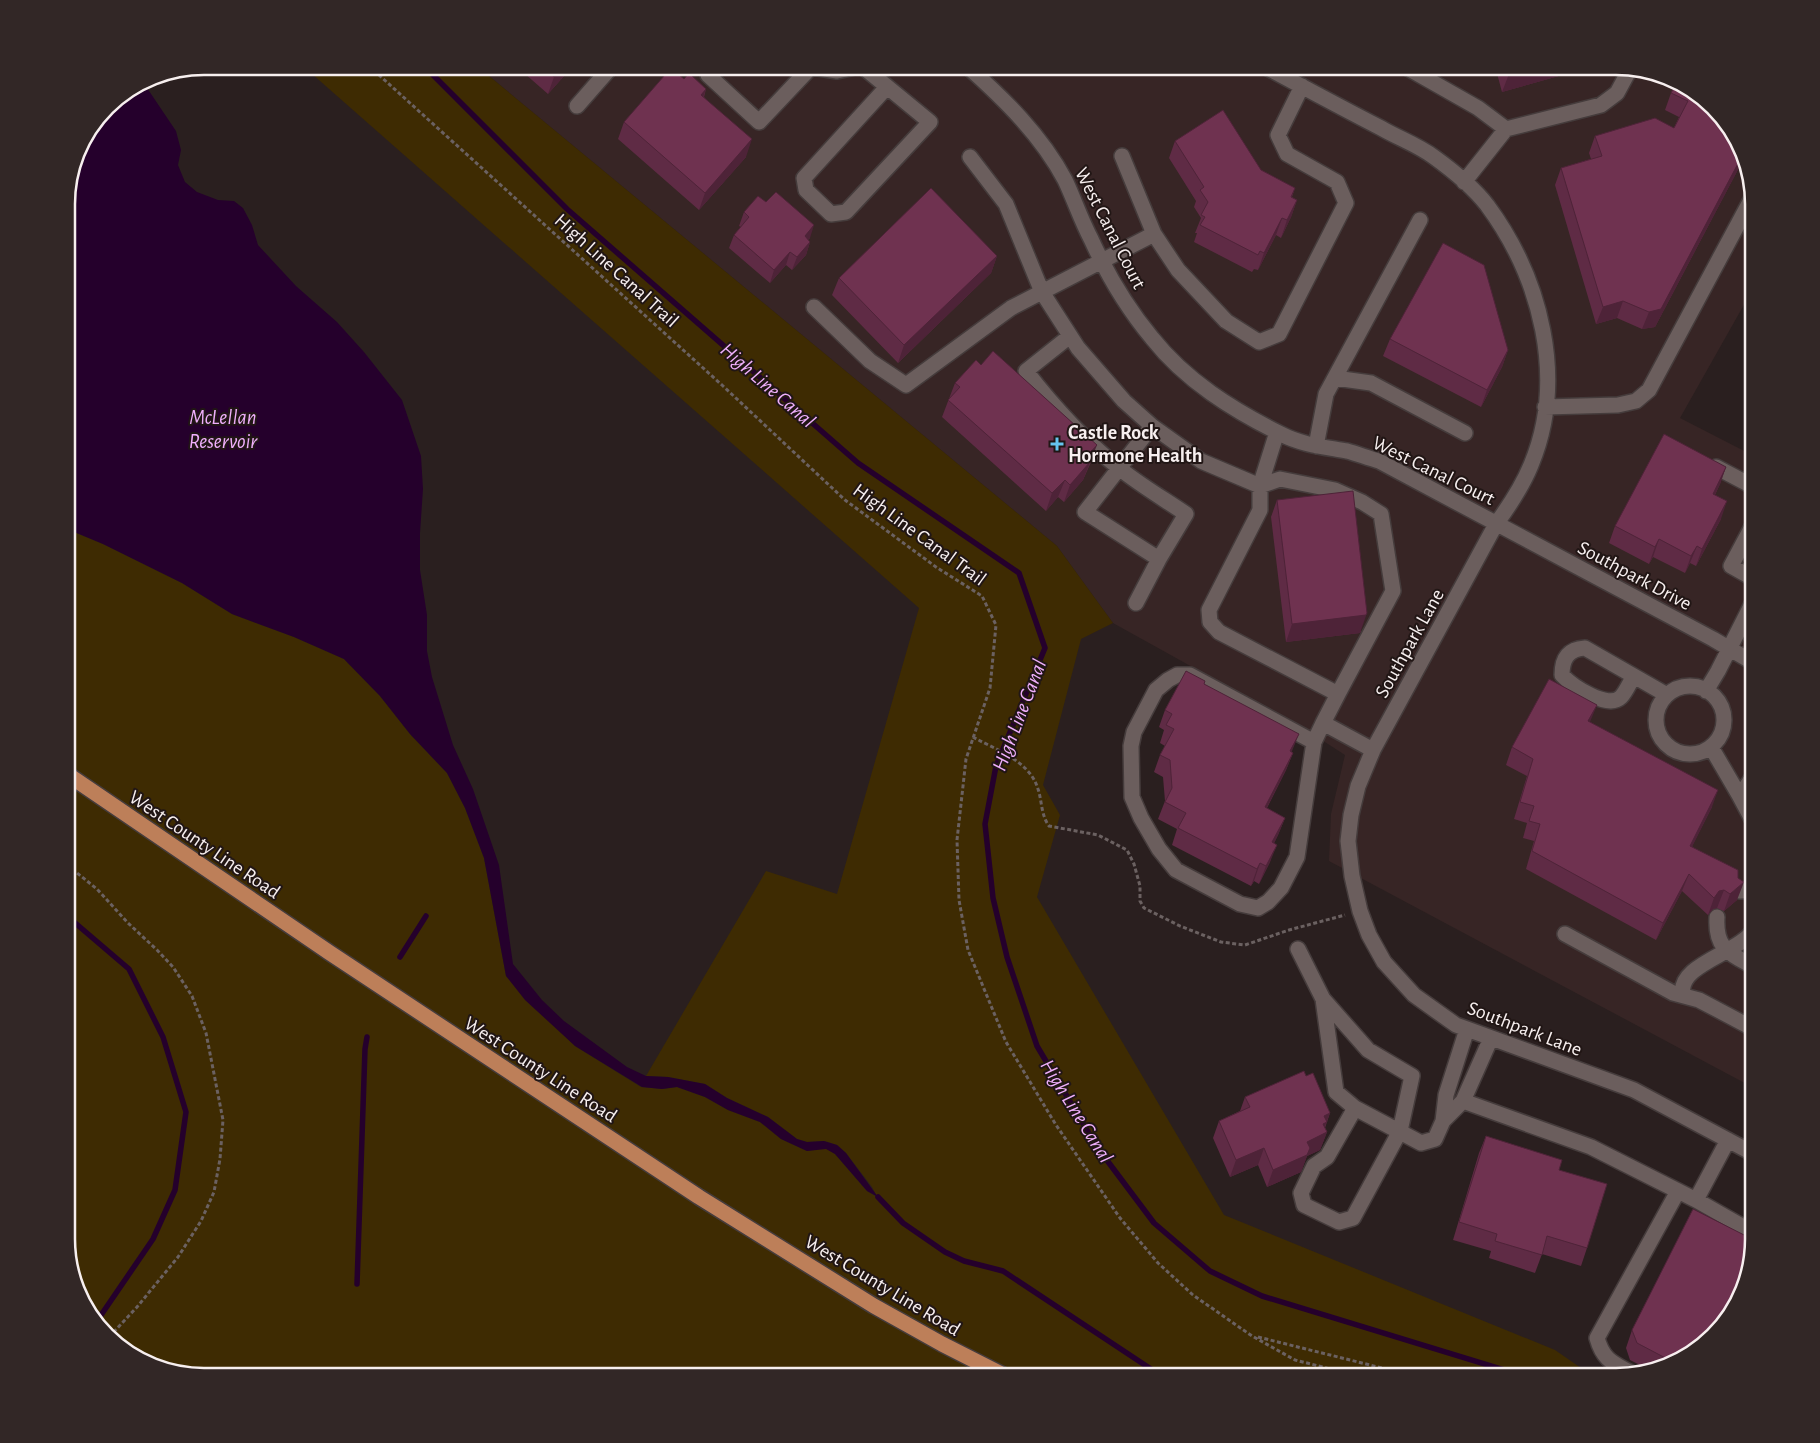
<svg xmlns="http://www.w3.org/2000/svg" width="1820" height="1443" font-family="'Alegreya Sans',sans-serif">
	<style>
		.built { fill: #372525 }
		.green { fill: #3e2b02 }
		.water { fill: #25002c }
		.lines { fill: none; stroke-linecap: round; stroke-linejoin: round }
		.stream { stroke: #25002c; stroke-width: 5.5 }
		.minor-casing { stroke: #453c3c; stroke-width: 18 }
		.major-casing { stroke: #453c3c; stroke-width: 18 }
		.path { stroke: #6b6161; stroke-width: 3; stroke-dasharray: 4 2.5; stroke-linecap: butt }
		.minor { stroke: #6b5e5d; stroke-width: 15 }
		.major { stroke: #bd7f59; stroke-width: 15 }
		.wall { fill: #5f2b45 }
		.shaded-wall { fill: #4e2338 }
		.building { fill: #6f3250; stroke: #4e2338 }
		.poi-dot { fill: #66c4ef; stroke: #211615; stroke-width: 2 }
		.labels { text-anchor: middle; stroke-width: 4; stroke-linejoin: round; paint-order: stroke }
		.street-label { font-size: 20px; fill: #f7efef; stroke: #211615 }
		.poi-label { font-size: 20px; font-weight: bold; fill: #f7efef; stroke: #211615; text-anchor: start }
		.water-label { font-size: 21px; font-style: italic; fill: #efaffb; stroke: #211615 }
		.rim { fill: none; stroke: #f7efef; stroke-width: 2.5 }
	</style>
	<rect width="100%" height="100%" fill="#2a1f1f"/>
	<path class="built" d="M 477,66 L 1616,66 L 1668,77 L 1707,100 L 1740,144 L 1754,204 L 1754,287 L 1680,418 L 1754,456 L 1754,1088 L 1329,861 L 1331,814 L 1345,755 L 1311,733 L 1113,623 L 1057,546 Z"/>
	<path class="green" d="M 303,66 L 477,66 L 1057,546 L 1113,623 L 1081,639 L 1043,785 L 1060,815 L 1037,897 L 1224,1215 L 1555,1350 L 1594,1377 L 204,1377 L 160,1369 L 113,1343 L 81,1300 L 67,1247 L 67,529 L 103,544 L 182,583 L 232,614 L 294,637 L 344,659 L 380,696 L 410,734 L 447,773 L 465,808 L 484,858 L 506,976 L 575,1046 L 641,1087 L 662,1089 L 677,1087 L 705,1097 L 728,1110 L 760,1122 L 781,1139 L 807,1151 L 826,1148 L 835,1154 L 867,1191 L 877,1197 L 872,1187 L 846,1153 L 837,1145 L 824,1141 L 807,1142 L 797,1139 L 768,1117 L 727,1098 L 705,1084 L 668,1077 L 646,1076 L 766,871 L 837,894 L 919,608 Z"/>
	<path class="water" d="M 143,82 L 176,131 L 181,150 L 178,165 L 185,182 L 197,192 L 218,200 L 234,201 L 243,208 L 252,225 L 258,245 L 296,286 L 337,322 L 364,352 L 402,400 L 421,456 L 423,489 L 420,533 L 420,570 L 427,615 L 427,651 L 432,677 L 453,745 L 473,789 L 499,865 L 513,964 L 542,1000 L 564,1021 L 627,1067 L 646,1076 L 668,1077 L 705,1084 L 727,1098 L 768,1117 L 797,1139 L 807,1142 L 824,1141 L 837,1145 L 846,1153 L 878,1197 L 867,1191 L 835,1154 L 826,1149 L 807,1151 L 781,1139 L 760,1122 L 728,1110 L 705,1097 L 677,1087 L 662,1089 L 642,1087 L 575,1046 L 525,1000 L 506,976 L 484,858 L 465,808 L 447,773 L 410,734 L 380,696 L 344,659 L 294,637 L 232,614 L 182,583 L 103,544 L 67,529 L 67,195 L 81,143 L 113,101 Z"/>
	<g class="lines">
		<path class="stream" d="M 424,66 L 567,209 L 858,463 L 1019,573 L 1045,648 L 996,766 L 985,824 L 993,898 L 1007,957 L 1037,1046 L 1097,1147 L 1154,1223 L 1210,1271 L 1262,1296 L 1527,1377
			M 67,916 L 129,969 L 163,1037 L 186,1112 L 175,1190 L 153,1239 L 97,1321
			M 400,957 L 426,916
			M 878,1197 L 903,1223 L 945,1252 L 964,1261 L 1003,1271 L 1163,1377
			M 357,1284 L 365,1049 L 367,1037"/>
		<defs>
			<path id="minor" d="M 708,66 L 708,75 L 759,122 L 811,67
				M 807,66 L 837,71 L 859,66
				M 862,66 L 930,122 L 846,212 L 831,214 L 806,190 L 804,178 L 887,87
				M 967,66 C 1004,99 1041,135 1065,180 C 1074,199 1081,220 1091,239 C 1107,274 1127,308 1152,338 C 1186,381 1233,410 1281,434 C 1302,445 1325,447 1347,451 C 1358,454 1368,458 1379,461 L 1713,639 L 1754,663
				M 1264,66 C 1303,87 1342,108 1381,128 C 1398,138 1418,145 1434,157 C 1452,170 1473,187 1487,205 C 1541,278 1567,379 1531,465 C 1522,487 1510,505 1496,524 L 1373,750 L 1358,786 L 1351,815 L 1348,841 L 1352,876 L 1360,911 L 1369,935 L 1384,962 L 1414,995 L 1456,1025 L 1634,1090 L 1754,1154
				M 1404,66 L 1478,108 L 1506,129 L 1601,105 L 1617,93 L 1630,69
				M 577,106 L 612,66
				M 1122,156 L 1154,234 L 1178,270 L 1226,321 L 1259,342 L 1279,334 L 1346,203 L 1337,182 L 1287,154 L 1278,135 L 1302,86
				M 970,157 L 1006,204 L 1042,292 L 1078,348 L 1124,401 L 1152,426 L 1201,461 L 1260,486 L 1277,432
				M 1464,182 L 1506,129
				M 814,307 L 870,361 L 906,385 L 1011,308 L 1154,234
				M 1070,336 L 1026,371 C 1053,406 1084,440 1119,468 C 1140,485 1164,499 1186,514 L 1159,559 L 1085,512 L 1152,426
				M 1335,378 L 1371,383 L 1465,433
				M 1545,407 L 1618,405 L 1636,401 L 1649,390 L 1752,198
				M 1316,446 L 1326,394 L 1420,220
				M 1716,467 L 1754,487
				M 1280,479 L 1335,490 L 1362,502 L 1381,514 L 1393,591 L 1338,694 L 1219,632 L 1210,622 L 1209,610 L 1260,510 L 1260,486 Z
				M 1754,579 L 1731,566 L 1754,523
				M 1136,603 L 1159,559
				M 1634,676 C 1630,682 1626,692 1621,697 C 1608,710 1572,686 1562,675 C 1562,659 1568,649 1585,648 L 1667,695
				M1656 720a34 34 0 1 1 68 0a34 34 0 1 1-68 0Z
				M 1706,691 L 1718,671 L 1754,600
				M 1338,694 L 1323,723 L 1373,750
				M 1314,742 L 1297,857 L 1281,888 L 1268,902 L 1258,908 L 1240,904 L 1176,870 L 1159,849 L 1141,818 L 1132,797 L 1131,746 L 1134,732 L 1156,690 L 1168,680 L 1177,675 L 1190,675 L 1314,742 L 1323,723
				M 1711,747 L 1739,795 L 1754,823
				M 1739,795 L 1744,790 L 1754,775
				M 1740,891 L 1754,890
				M 1717,917 C 1715,949 1729,953 1754,967
				M 1565,934 L 1673,993 L 1699,1000 L 1754,1029
				M 1298,949 L 1323,999 L 1336,1092 L 1355,1108 L 1421,1143 L 1435,1139 L 1443,1121
				M 1683,995 C 1676,964 1741,953 1754,929
				M 1323,999 L 1368,1050 L 1412,1076 L 1400,1131 L 1353,1218 L 1339,1222 L 1304,1205 L 1301,1193 L 1314,1166 L 1327,1157 L 1355,1108
				M 1467,1029 L 1446,1095 L 1443,1121 L 1463,1101 L 1491,1038
				M 1463,1101 L 1591,1147 L 1696,1200 L 1728,1140
				M 1696,1200 L 1754,1233
				M 1631,1373 C 1613,1363 1603,1360 1597,1338 L 1678,1191"/>
			<path id="major" d="M 67,774 L 330,953 L 699,1197 L 874,1306 L 942,1344 L 1007,1377"/>
		</defs>
		<use href="#minor" class="minor-casing"/>
		<use href="#major" class="major-casing"/>
		<path class="path" d="M 369,66 L 723,386 L 845,500 L 936,567 L 982,596 L 996,625 L 990,688 L 966,759 L 957,840 L 959,900 L 968,950 L 1006,1042 L 1056,1125 L 1120,1218 L 1158,1263 L 1193,1295 L 1252,1336 L 1295,1360 L 1362,1377
			M 973,737 C 996,750 1030,761 1038,789 C 1042,801 1041,815 1049,826 L 1098,835 L 1127,850 L 1134,864 L 1140,886 L 1140,901 L 1144,908 L 1180,926 L 1221,942 L 1245,945 L 1289,930 L 1345,915
			M 67,865 L 97,889 L 128,923 L 157,950 L 173,967 L 192,996 L 206,1033 L 223,1120 L 220,1159 L 214,1192 L 201,1221 L 178,1257 L 137,1307 L 109,1337
			M 1258,1337 L 1418,1377"/>
		<use href="#minor" class="minor"/>
		<use href="#major" class="major"/>
	</g>
	<path class="wall" d="M 516,66 L 573,66 L 548,94 Z
		M 1495,66 L 1582,66 L 1580,70 L 1502,92 Z
		M 684,79 L 706,89 L 704,97 L 746,157 L 699,210 L 618,139 L 624,122 Z
		M 1677,82 L 1740,144 L 1743,160 L 1655,327 L 1642,329 L 1617,318 L 1596,324 L 1555,185 L 1561,168 L 1591,159 L 1589,153 L 1595,136 L 1674,128 L 1679,117 L 1665,110 L 1671,93 Z
		M 1175,141 L 1261,170 L 1295,188 L 1292,197 L 1297,200 L 1291,217 L 1281,238 L 1276,235 L 1258,270 L 1254,269 L 1252,272 L 1194,242 L 1197,233 L 1195,233 L 1201,218 L 1194,207 L 1196,201 L 1169,158 Z
		M 744,212 L 810,238 L 808,240 L 810,242 L 806,255 L 792,270 L 786,265 L 770,283 L 729,248 L 734,235 L 741,227 L 739,226 Z
		M 997,256 L 991,273 L 898,363 L 832,295 L 839,278 Z
		M 1390,339 L 1508,350 L 1502,367 L 1481,407 L 1383,356 Z
		M 955,383 L 1091,462 L 1083,480 L 1064,502 L 1058,497 L 1046,511 L 942,417 Z
		M 1726,467 L 1720,484 L 1715,495 L 1721,519 L 1696,566 L 1690,563 L 1685,573 L 1653,557 L 1649,564 L 1609,543 L 1615,526 Z
		M 1277,500 L 1361,631 L 1360,633 L 1286,642 L 1271,517 Z
		M 1204,684 L 1293,753 L 1286,770 L 1267,808 L 1285,818 L 1278,835 L 1274,843 L 1270,862 L 1259,884 L 1254,881 L 1251,886 L 1172,845 L 1177,829 L 1158,819 L 1165,801 L 1163,777 L 1154,772 L 1160,755 L 1165,746 L 1160,743 L 1164,730 L 1159,727 L 1165,710 Z
		M 1590,722 L 1712,807 L 1692,846 L 1737,900 L 1724,911 L 1717,908 L 1713,909 L 1708,915 L 1682,891 L 1656,940 L 1526,869 L 1534,841 L 1523,838 L 1527,823 L 1514,819 L 1527,776 L 1506,765 L 1512,747 Z
		M 1306,1076 L 1330,1113 L 1325,1128 L 1327,1132 L 1320,1150 L 1307,1156 L 1301,1172 L 1267,1187 L 1258,1165 L 1230,1177 L 1213,1138 L 1219,1121 L 1240,1111 L 1245,1097 Z
		M 1486,1136 L 1559,1170 L 1587,1248 L 1581,1266 L 1542,1254 L 1535,1273 L 1489,1258 L 1491,1251 L 1453,1240 L 1479,1153 Z
		M 1748,1268 L 1715,1333 L 1676,1363 L 1648,1369 L 1630,1360 L 1626,1348 L 1632,1330 Z"/>
	<path class="shaded-wall" d="M 564,66 L 573,66 L 548,94 L 554,77 Z
		M 1538,66 L 1582,66 L 1580,70 L 1502,92 L 1509,74 Z
		M 706,89 L 700,106 L 701,95 Z
		M 752,139 L 746,157 L 699,210 L 705,193 Z
		M 1742,156 L 1743,160 L 1655,327 L 1642,329 L 1649,312 Z
		M 1297,200 L 1291,217 L 1281,238 L 1287,220 Z
		M 1282,218 L 1276,235 L 1258,270 L 1264,253 Z
		M 814,225 L 810,238 L 800,249 L 805,236 Z
		M 810,242 L 806,255 L 792,270 L 797,257 Z
		M 790,252 L 786,265 L 770,283 L 774,270 Z
		M 997,256 L 991,273 L 898,363 L 904,345 Z
		M 1623,301 L 1617,318 L 1596,324 L 1603,307 Z
		M 1508,350 L 1502,367 L 1481,407 L 1487,390 Z
		M 1097,445 L 1083,480 L 1064,502 L 1070,485 L 1085,458 Z
		M 1726,467 L 1720,484 L 1707,511 L 1713,494 Z
		M 1065,480 L 1058,497 L 1046,511 L 1052,493 Z
		M 1727,501 L 1721,519 L 1696,566 L 1702,549 Z
		M 1659,539 L 1653,557 L 1649,564 L 1655,547 Z
		M 1697,546 L 1690,563 L 1685,573 L 1691,556 Z
		M 1367,613 L 1360,633 L 1286,642 L 1292,624 Z
		M 1597,705 L 1590,722 L 1582,739 L 1588,721 Z
		M 1299,734 L 1292,751 L 1283,768 L 1290,751 Z
		M 1293,753 L 1286,770 L 1258,825 L 1265,807 Z
		M 1718,790 L 1712,807 L 1684,863 L 1690,846 Z
		M 1285,818 L 1278,835 L 1266,860 L 1272,842 Z
		M 1277,845 L 1270,862 L 1259,884 L 1266,866 Z
		M 1260,863 L 1254,881 L 1251,886 L 1257,869 Z
		M 1689,874 L 1682,891 L 1656,940 L 1663,923 Z
		M 1744,882 L 1737,900 L 1724,911 L 1730,894 Z
		M 1724,890 L 1717,908 L 1713,909 L 1708,915 L 1714,898 L 1719,891 Z
		M 1330,1113 L 1322,1134 L 1327,1132 L 1320,1150 L 1307,1156 L 1301,1172 L 1267,1187 L 1273,1170 L 1307,1142 L 1324,1116 Z
		M 1264,1148 L 1258,1165 L 1230,1177 L 1236,1160 Z
		M 1751,1257 L 1748,1268 L 1715,1333 L 1711,1336 Z"/>
	<path class="building" d="M 542,66 L 564,66 L 554,77 Z
		M 1506,66 L 1538,66 L 1509,74 Z
		M 671,68 L 684,79 L 689,73 L 706,89 L 701,95 L 752,139 L 705,193 L 624,122 Z
		M 1677,82 L 1706,100 L 1740,144 L 1742,156 L 1661,309 L 1649,312 L 1623,301 L 1603,307 L 1561,168 L 1602,156 L 1595,136 L 1655,118 L 1674,128 L 1688,101 L 1671,93 Z
		M 1223,110 L 1261,170 L 1295,188 L 1291,197 L 1297,200 L 1287,220 L 1282,218 L 1264,253 L 1260,251 L 1258,255 L 1200,225 L 1205,217 L 1201,215 L 1208,202 L 1200,190 L 1204,187 L 1175,141 Z
		M 931,188 L 997,256 L 904,345 L 839,278 Z
		M 776,192 L 814,225 L 805,236 L 810,242 L 797,257 L 790,252 L 774,270 L 734,235 L 749,217 L 744,212 L 758,196 L 766,202 Z
		M 1443,243 L 1484,265 L 1508,350 L 1487,390 L 1390,339 Z
		M 993,351 L 1097,445 L 1085,458 L 1090,462 L 1070,485 L 1065,480 L 1052,493 L 948,400 L 960,387 L 955,383 L 976,360 L 981,365 Z
		M 1664,434 L 1726,467 L 1713,494 L 1727,501 L 1702,549 L 1697,546 L 1691,556 L 1659,539 L 1655,547 L 1615,526 Z
		M 1353,491 L 1367,613 L 1366,615 L 1292,624 L 1277,500 Z
		M 1186,671 L 1205,681 L 1204,684 L 1299,734 L 1290,751 L 1293,753 L 1265,807 L 1285,818 L 1272,842 L 1277,845 L 1266,866 L 1260,863 L 1257,869 L 1178,828 L 1186,813 L 1165,802 L 1172,788 L 1170,760 L 1160,755 L 1174,729 L 1166,725 L 1172,714 L 1165,710 Z
		M 1549,679 L 1597,705 L 1588,721 L 1718,790 L 1690,846 L 1738,870 L 1738,878 L 1744,882 L 1730,894 L 1724,890 L 1719,891 L 1714,898 L 1689,874 L 1663,923 L 1532,851 L 1540,824 L 1529,821 L 1534,806 L 1520,802 L 1533,759 L 1512,747 Z
		M 1304,1071 L 1306,1076 L 1313,1073 L 1330,1113 L 1324,1116 L 1327,1122 L 1323,1124 L 1327,1132 L 1307,1142 L 1310,1148 L 1307,1155 L 1273,1170 L 1264,1148 L 1236,1160 L 1219,1121 L 1250,1107 L 1245,1097 Z
		M 1486,1136 L 1562,1160 L 1559,1170 L 1607,1184 L 1587,1248 L 1547,1236 L 1542,1255 L 1495,1241 L 1497,1234 L 1459,1222 Z
		M 1693,1209 L 1748,1237 L 1752,1247 L 1751,1257 L 1711,1336 L 1675,1363 L 1637,1343 L 1632,1330 Z"/>
	<path class="poi-dot" d="M1054.5 436.5h5v5h5v5h-5v5h-5v-5h-5v-5h5z"/>
	<g class="labels">
		<g class="street-label">
			<text transform="translate(1111 228) rotate(63)" y="7">West Canal Court</text>
			<text transform="translate(617 270) rotate(42)" y="7">High Line Canal Trail</text>
			<text transform="translate(1434 470) rotate(26)" y="7">West Canal Court</text>
			<text transform="translate(920 534) rotate(36)" y="7">High Line Canal Trail</text>
			<text transform="translate(1635 575) rotate(28)" y="7">Southpark Drive</text>
			<text transform="translate(1409 643) rotate(-61)" y="7">Southpark Lane</text>
			<text transform="translate(205 844) rotate(34)" y="7">West County Line Road</text>
			<text transform="translate(1525 1028) rotate(21)" y="7">Southpark Lane</text>
			<text transform="translate(541 1069) rotate(33)" y="7">West County Line Road</text>
			<text transform="translate(883 1285) rotate(31)" y="7">West County Line Road</text>
		</g>
		<g class="poi-label">
			<text x="1068" y="439">Castle Rock<tspan x="1068" dy="23">Hormone Health</tspan></text>
		</g>
		<g class="water-label">
			<text transform="translate(768 385) rotate(41)" y="7">High Line Canal</text>
			<text x="223" y="424">McLellan<tspan x="223" dy="24">Reservoir</tspan></text>
			<text transform="translate(1019 715) rotate(-69)" y="7">High Line Canal</text>
			<text transform="translate(1077 1111) rotate(58)" y="7">High Line Canal</text>
		</g>
	</g>
	<path d="M0 0H1820V1443H0ZM204 75H1616A129 129 0 0 1 1745 204V1239A129 129 0 0 1 1616 1368H204A129 129 0 0 1 75 1239V204A129 129 0 0 1 204 75Z" fill="#322726" fill-rule="evenodd"/>
	<path class="rim" d="M204 75H1616A129 129 0 0 1 1745 204V1239A129 129 0 0 1 1616 1368H204A129 129 0 0 1 75 1239V204A129 129 0 0 1 204 75Z"/>
</svg>
